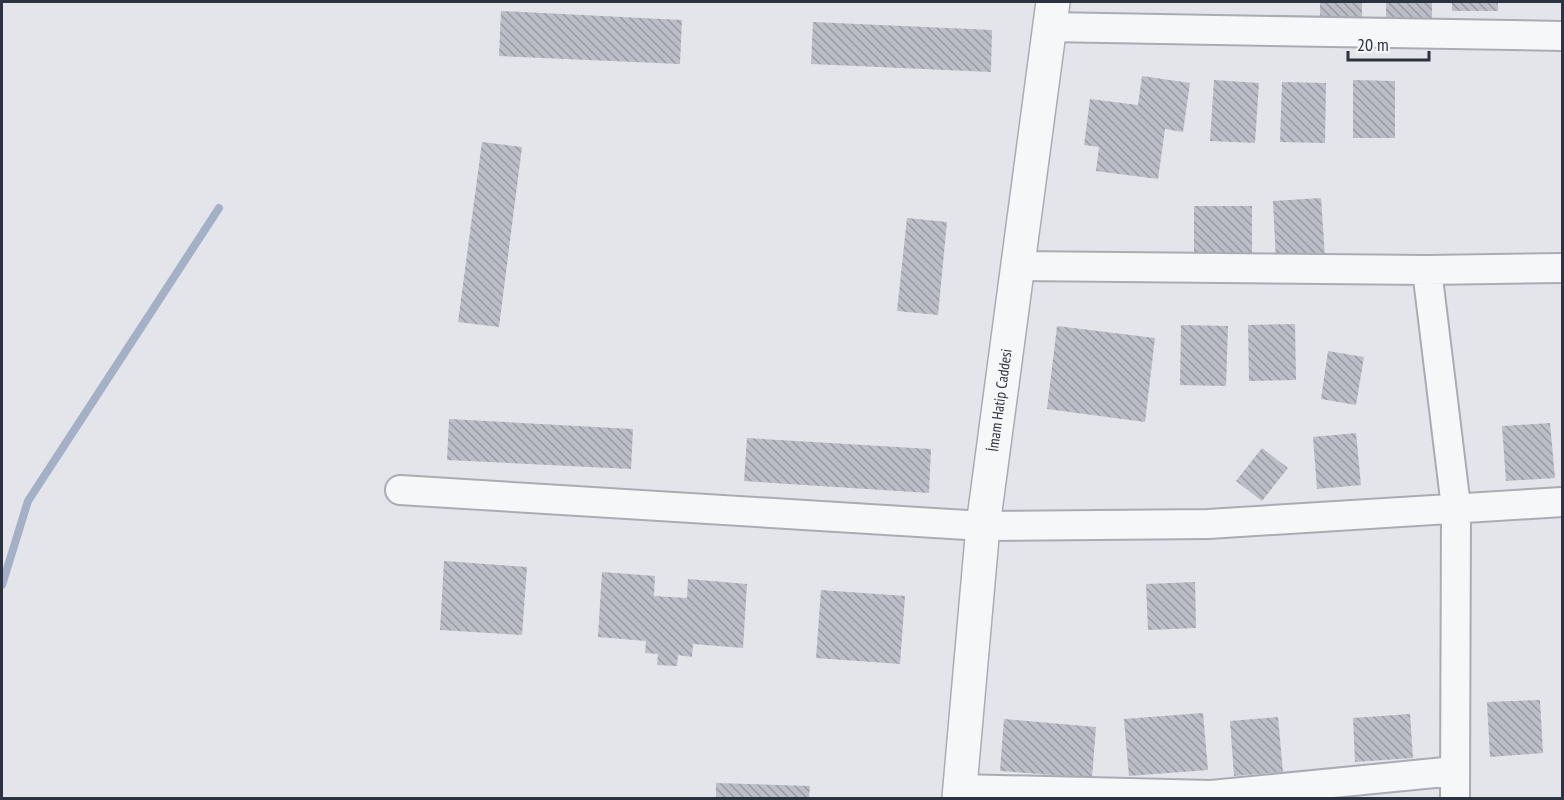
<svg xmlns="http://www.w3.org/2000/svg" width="1564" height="800" font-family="'PT Sans Narrow',sans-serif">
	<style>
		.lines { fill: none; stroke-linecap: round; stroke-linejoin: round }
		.stream { stroke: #a3b0c6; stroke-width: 8 }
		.building { fill: url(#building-back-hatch) }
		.minor-casing { stroke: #a9acb4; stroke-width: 32 }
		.tertiary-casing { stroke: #a9acb4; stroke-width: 36 }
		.minor { stroke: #f6f7f9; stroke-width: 28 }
		.tertiary { stroke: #f6f7f9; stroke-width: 33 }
		.labels { text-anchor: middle; stroke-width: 4.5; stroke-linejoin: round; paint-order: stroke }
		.street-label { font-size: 15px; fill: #2d3241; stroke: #f3f5f8 }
	</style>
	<defs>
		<pattern id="building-back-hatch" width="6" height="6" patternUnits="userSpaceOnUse" patternTransform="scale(1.5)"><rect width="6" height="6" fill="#bbbec6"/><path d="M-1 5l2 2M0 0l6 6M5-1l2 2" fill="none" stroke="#989ba2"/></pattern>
	</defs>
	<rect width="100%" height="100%" fill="#e4e5ea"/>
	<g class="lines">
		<path class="stream" d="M 2,585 L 28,501 L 219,208"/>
	</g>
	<path class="building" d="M 1320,2 L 1362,2 L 1362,18 L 1320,18 Z
		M 1386,2 L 1432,2 L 1432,22 L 1386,22 Z
		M 1452,2 L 1498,2 L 1498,11 L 1452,11 Z
		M 501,11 L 682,20 L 680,64 L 499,56 Z
		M 813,22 L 992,30 L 991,72 L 811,64 Z
		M 1142,76 L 1190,83 L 1183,132 L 1165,129 L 1158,179 L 1096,171 L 1099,147 L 1084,145 L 1090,99 L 1138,105 Z
		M 1214,80 L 1259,83 L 1255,143 L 1210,141 Z
		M 1353,80 L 1395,81 L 1395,138 L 1353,138 Z
		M 1282,82 L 1326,83 L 1325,143 L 1280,142 Z
		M 482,142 L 522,147 L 499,327 L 458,322 Z
		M 1321,198 L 1325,257 L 1276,260 L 1273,201 Z
		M 1194,206 L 1252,206 L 1252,255 L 1194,255 Z
		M 907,218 L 947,222 L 938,315 L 897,311 Z
		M 1295,324 L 1296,380 L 1249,381 L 1248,325 Z
		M 1181,325 L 1228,326 L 1226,386 L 1180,385 Z
		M 1057,326 L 1155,338 L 1145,422 L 1047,409 Z
		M 1328,351 L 1364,357 L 1356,405 L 1321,399 Z
		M 449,419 L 633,429 L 631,469 L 447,460 Z
		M 1550,423 L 1555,478 L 1506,481 L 1502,426 Z
		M 1356,433 L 1361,485 L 1317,489 L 1313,437 Z
		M 747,438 L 931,449 L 929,493 L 744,481 Z
		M 1262,448 L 1288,468 L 1262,501 L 1236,481 Z
		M 444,561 L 527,567 L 522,635 L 440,630 Z
		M 602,572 L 655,576 L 654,596 L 687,598 L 688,579 L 747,584 L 743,648 L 693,644 L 692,657 L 678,655 L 677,666 L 657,665 L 658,654 L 645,653 L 646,641 L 598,637 Z
		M 1195,582 L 1196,628 L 1148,630 L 1146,584 Z
		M 821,590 L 905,596 L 900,664 L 816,658 Z
		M 1540,700 L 1543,753 L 1490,757 L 1487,702 Z
		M 1203,713 L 1208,770 L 1129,776 L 1124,719 Z
		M 1410,714 L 1413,758 L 1355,762 L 1353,718 Z
		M 1278,717 L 1283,772 L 1234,776 L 1230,721 Z
		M 1004,719 L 1096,727 L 1092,778 L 1000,771 Z
		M 716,783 L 810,786 L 809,798 L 716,798 Z"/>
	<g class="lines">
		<defs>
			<path id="minor" d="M 1049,27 L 1562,36
				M 1018,266 L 1427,270 L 1562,268
				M 1427,270 L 1456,507 L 1455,798
				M 400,490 L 983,526 L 1208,524 L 1562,502
				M 960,789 L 1211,795 L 1455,771"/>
			<g id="tertiary">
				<path id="s1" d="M 959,798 L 983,526 L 1053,2"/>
			</g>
		</defs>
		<use href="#minor" class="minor-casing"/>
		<use href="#tertiary" class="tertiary-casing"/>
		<use href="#minor" class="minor"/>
		<use href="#tertiary" class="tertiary"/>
	</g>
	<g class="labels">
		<g class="street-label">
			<text dy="5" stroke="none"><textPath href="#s1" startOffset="400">İmam Hatip Caddesi</textPath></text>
		</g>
	</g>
	<rect width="1564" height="800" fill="none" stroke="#2d3241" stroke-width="6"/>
	<path d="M1348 51v9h81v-9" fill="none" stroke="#2d3241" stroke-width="3"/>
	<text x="1357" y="51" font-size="18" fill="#2d3241" stroke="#f3f5f8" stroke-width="4.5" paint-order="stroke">20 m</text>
</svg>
